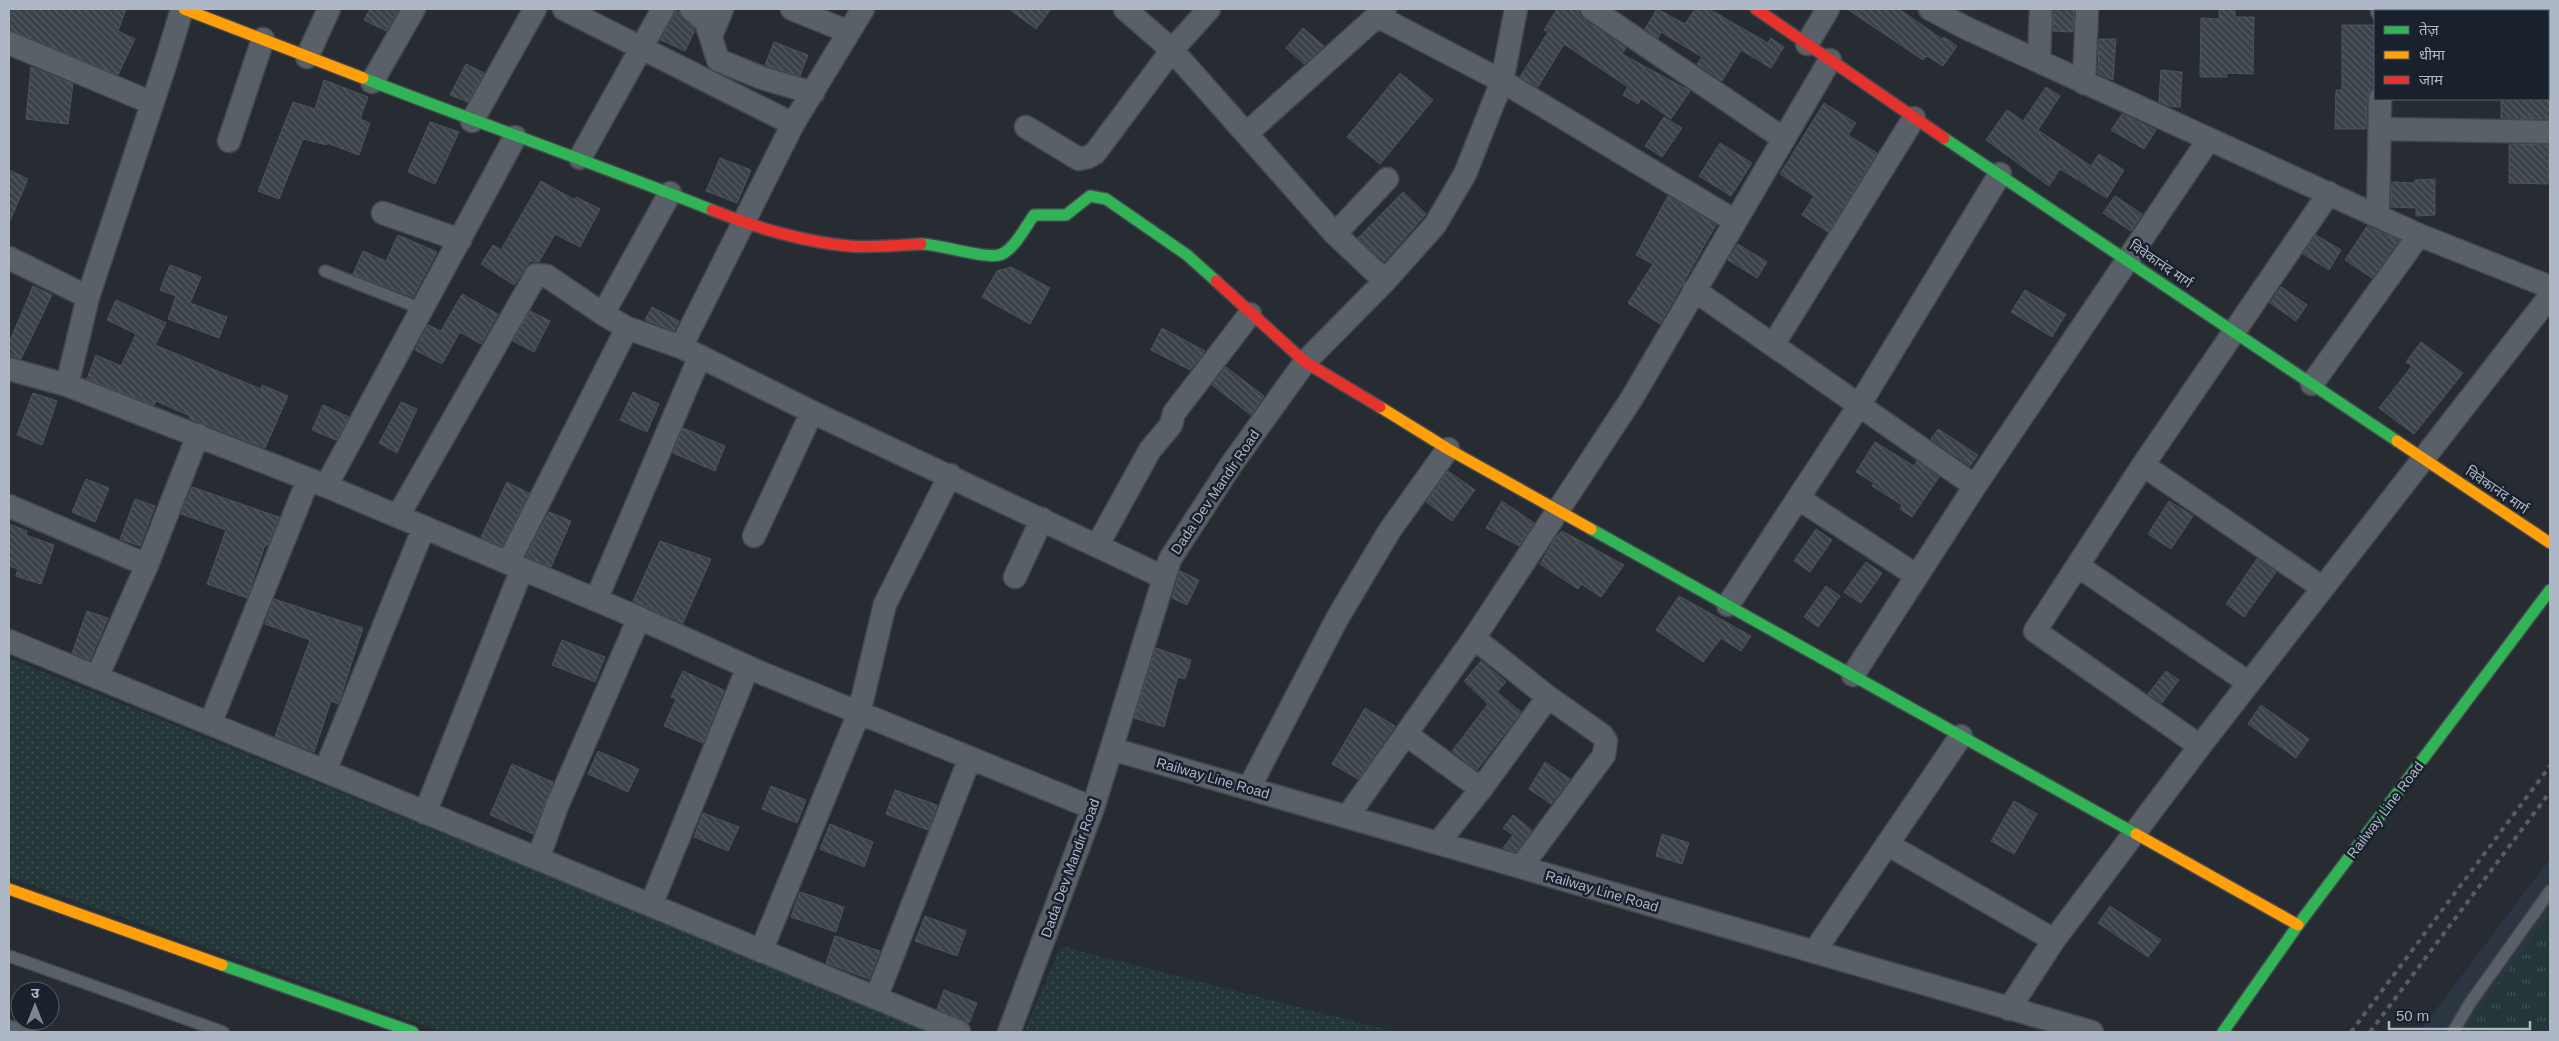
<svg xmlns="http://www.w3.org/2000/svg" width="2559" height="1041" font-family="Arial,'Noto Sans Devanagari',sans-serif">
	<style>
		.airport { fill: #2c3642 }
		.grass { fill: url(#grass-tufts) }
		.park { fill: url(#park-dots) }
		.building { fill: url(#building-back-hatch); stroke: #4d535a }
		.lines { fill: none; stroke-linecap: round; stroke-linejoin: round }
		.lane-casing { stroke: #44484d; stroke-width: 14 }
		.street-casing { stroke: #44484d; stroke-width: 25 }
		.fast-casing { stroke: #44484d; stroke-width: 14 }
		.slow-casing { stroke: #44484d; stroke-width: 14 }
		.jam-casing { stroke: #44484d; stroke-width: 14 }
		.lane { stroke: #5a6067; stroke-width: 11 }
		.street { stroke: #5a6067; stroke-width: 22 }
		.fast { stroke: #30b455; stroke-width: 11 }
		.slow { stroke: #ff9f0a; stroke-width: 11 }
		.jam { stroke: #e5322d; stroke-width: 11 }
		.rail { stroke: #585d64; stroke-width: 4; stroke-dasharray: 5 5; stroke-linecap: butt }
		.labels { text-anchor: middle; stroke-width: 5; stroke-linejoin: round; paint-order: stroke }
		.street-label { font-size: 14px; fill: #adb7c5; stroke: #19212d }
	</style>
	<defs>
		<pattern id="grass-tufts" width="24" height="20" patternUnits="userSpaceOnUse" patternTransform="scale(1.25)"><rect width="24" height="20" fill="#233638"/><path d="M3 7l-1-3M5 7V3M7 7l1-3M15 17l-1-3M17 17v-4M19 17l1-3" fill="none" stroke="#405153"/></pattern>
		<pattern id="park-dots" width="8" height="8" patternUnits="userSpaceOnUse" patternTransform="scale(1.25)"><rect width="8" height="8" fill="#233638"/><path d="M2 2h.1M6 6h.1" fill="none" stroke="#405153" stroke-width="1.8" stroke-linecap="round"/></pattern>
		<pattern id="building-back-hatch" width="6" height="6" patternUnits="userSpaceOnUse" patternTransform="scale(1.25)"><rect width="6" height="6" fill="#3c4249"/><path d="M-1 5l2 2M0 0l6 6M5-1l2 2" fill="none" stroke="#565b62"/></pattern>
	</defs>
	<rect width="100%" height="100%" fill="#262c32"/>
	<path class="airport" d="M 2550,859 L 2550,1032 L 2419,1032 Z"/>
	<path class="grass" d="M 2550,914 L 2550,1032 L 2466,1032 L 2475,1015 Z"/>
	<path class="park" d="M 9,658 L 933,1032 L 442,1032 L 9,877 Z
		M 1061,946 L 1396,1032 L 1024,1032 Z"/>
	<path class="building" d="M 12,9 L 126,9 L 118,31 L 135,39 L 118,75 L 9,30 L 9,18 Z
		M 370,9 L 399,9 L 386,31 L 364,20 Z
		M 1009,9 L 1051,9 L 1036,29 Z
		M 1557,9 L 1579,9 L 1579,14 L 1585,20 L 1626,48 L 1622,54 L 1690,91 L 1671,119 L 1641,98 L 1638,104 L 1623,95 L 1628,87 L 1564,44 L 1538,87 L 1520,77 L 1548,32 L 1544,30 Z
		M 1657,9 L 1685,24 L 1695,9 L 1709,9 L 1768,43 L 1771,38 L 1784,47 L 1771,68 L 1741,50 L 1722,81 L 1697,64 L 1702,57 L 1661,32 L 1658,38 L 1645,29 Z
		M 1847,9 L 1899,9 L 1942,39 L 1944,37 L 1957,46 L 1943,66 L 1927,56 L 1923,60 Z
		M 2054,9 L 2074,9 L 2073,32 L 2053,31 Z
		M 2219,9 L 2235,9 L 2235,17 L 2254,17 L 2253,74 L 2227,73 L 2227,77 L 2200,77 L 2201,18 L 2219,19 Z
		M 676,10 L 695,30 L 685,51 L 661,40 Z
		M 2342,25 L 2375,25 L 2375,87 L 2369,92 L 2367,98 L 2366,129 L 2335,129 L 2336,90 L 2342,90 Z
		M 1303,28 L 1324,46 L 1304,64 L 1286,48 Z
		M 2099,39 L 2116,39 L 2113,80 L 2098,74 Z
		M 774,42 L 808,55 L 800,76 L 765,65 Z
		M 466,64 L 484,73 L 468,102 L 450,95 Z
		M 31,67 L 73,84 L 68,124 L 26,119 Z
		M 2161,70 L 2182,72 L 2180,107 L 2169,106 L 2159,102 Z
		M 1400,73 L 1433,100 L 1380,164 L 1347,137 Z
		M 324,80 L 368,97 L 360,119 L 370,123 L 359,155 L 327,143 L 327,145 L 303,139 L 279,199 L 258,191 L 293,102 L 315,109 Z
		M 2046,87 L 2060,96 L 2038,130 L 2091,166 L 2099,154 L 2124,170 L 2107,198 L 2060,169 L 2049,186 L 1986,140 L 2007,110 L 2023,121 Z
		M 2501,99 L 2550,99 L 2550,119 L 2501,118 Z
		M 1824,103 L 1856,123 L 1848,135 L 1877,153 L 1828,232 L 1802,215 L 1814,196 L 1780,174 Z
		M 2122,114 L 2156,130 L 2144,149 L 2111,130 Z
		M 1664,117 L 1682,128 L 1662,157 L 1645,146 Z
		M 430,122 L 459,132 L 435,184 L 408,172 Z
		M 1720,143 L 1752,163 L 1731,196 L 1699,176 Z
		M 2509,144 L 2549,145 L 2548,184 L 2509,183 Z
		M 720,158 L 751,170 L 737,203 L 706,191 Z
		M 9,170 L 28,179 L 9,223 Z
		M 2435,179 L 2435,215 L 2416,216 L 2416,208 L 2391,207 L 2392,182 L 2415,183 L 2415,180 Z
		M 541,181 L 575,200 L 576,197 L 600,209 L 580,247 L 555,234 L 539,262 L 530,261 L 514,285 L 481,264 L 493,245 L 501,250 Z
		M 1403,192 L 1426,214 L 1384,262 L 1358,238 Z
		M 1668,196 L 1716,225 L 1660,324 L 1628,303 L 1653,264 L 1636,255 Z
		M 2115,196 L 2142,214 L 2131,231 L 2103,213 Z
		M 2367,226 L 2399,240 L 2372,278 L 2345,260 Z
		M 398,235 L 437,252 L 413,297 L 353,274 L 363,251 L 386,261 Z
		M 2316,235 L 2341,250 L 2329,270 L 2303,254 Z
		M 1738,244 L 1767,262 L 1757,278 L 1728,260 Z
		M 170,265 L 201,277 L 190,303 L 227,317 L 219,338 L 168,319 L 176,296 L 160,290 Z
		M 1011,267 L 1050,288 L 1030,324 L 982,297 L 997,271 Z
		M 33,286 L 52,295 L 21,359 L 9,355 L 9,343 Z
		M 2281,287 L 2307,305 L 2296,321 L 2270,303 Z
		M 2025,290 L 2066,314 L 2052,337 L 2011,312 Z
		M 462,294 L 498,314 L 481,344 L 460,332 L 442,364 L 415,350 L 428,325 L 441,331 Z
		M 116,300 L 166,323 L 155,345 L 261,389 L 262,385 L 288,396 L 265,448 L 189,418 L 190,416 L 156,401 L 154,405 L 87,379 L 96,355 L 121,366 L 136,334 L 107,320 Z
		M 652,307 L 679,321 L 674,331 L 645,320 Z
		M 530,311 L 550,321 L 534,352 L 513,341 Z
		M 1162,328 L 1205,351 L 1190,370 L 1151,350 Z
		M 2421,342 L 2463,373 L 2414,434 L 2379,408 L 2412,366 L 2406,362 Z
		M 1226,367 L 1264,396 L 1251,415 L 1212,385 Z
		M 633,392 L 659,404 L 647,432 L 620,420 Z
		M 33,393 L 57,401 L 42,445 L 17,435 Z
		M 401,402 L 417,409 L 397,453 L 379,443 Z
		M 323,405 L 349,417 L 336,440 L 312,430 Z
		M 683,428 L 725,446 L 715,471 L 673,453 Z
		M 1938,429 L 1978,455 L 1970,466 L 1931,439 Z
		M 1875,442 L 1914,466 L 1917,461 L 1939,477 L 1912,517 L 1900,509 L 1902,505 L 1872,486 L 1874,483 L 1856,472 Z
		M 1448,471 L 1475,490 L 1452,521 L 1426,502 Z
		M 86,479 L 109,488 L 95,522 L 72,512 Z
		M 507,482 L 529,493 L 502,546 L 481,537 Z
		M 192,487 L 279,517 L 268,545 L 265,545 L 247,598 L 207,584 L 226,530 L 181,514 Z
		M 135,499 L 155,506 L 140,546 L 120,539 Z
		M 1502,501 L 1534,523 L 1519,546 L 1486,528 Z
		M 2169,501 L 2193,516 L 2171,549 L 2148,534 Z
		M 549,512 L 571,521 L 551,567 L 526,556 Z
		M 9,524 L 27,531 L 26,535 L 54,545 L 41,584 L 16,576 L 18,569 L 9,566 Z
		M 1816,529 L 1832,540 L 1810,572 L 1794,561 Z
		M 1562,531 L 1624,565 L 1601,597 L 1581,584 L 1578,589 L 1540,564 L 1556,537 Z
		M 660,541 L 711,559 L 683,623 L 633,601 Z
		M 2257,559 L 2276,572 L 2244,617 L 2226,604 Z
		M 1866,562 L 1882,573 L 1861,603 L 1844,592 Z
		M 1180,571 L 1199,580 L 1187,605 L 1172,598 Z
		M 1826,586 L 1840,596 L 1818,627 L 1804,617 Z
		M 1679,596 L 1751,636 L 1741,651 L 1721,638 L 1703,662 L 1656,630 Z
		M 274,599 L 363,628 L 340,699 L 338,704 L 331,701 L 314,752 L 275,736 L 310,640 L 265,624 Z
		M 87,611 L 108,618 L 90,660 L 72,653 Z
		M 562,640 L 605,657 L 595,682 L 552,665 Z
		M 1156,648 L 1191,660 L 1185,679 L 1178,677 L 1164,727 L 1134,718 Z
		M 1481,661 L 1506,682 L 1497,692 L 1521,712 L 1477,770 L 1452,751 L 1488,704 L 1464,681 Z
		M 683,671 L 724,690 L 703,743 L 664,726 L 676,699 L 671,697 Z
		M 2166,671 L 2179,680 L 2162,703 L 2148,694 Z
		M 2261,705 L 2309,739 L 2296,758 L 2248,724 Z
		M 1365,708 L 1395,726 L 1358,779 L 1332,764 Z
		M 598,751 L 639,769 L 628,792 L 588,774 Z
		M 1545,762 L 1570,779 L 1551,804 L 1529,789 Z
		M 512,764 L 553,782 L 533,834 L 490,815 Z
		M 771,786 L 806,800 L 797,823 L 762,809 Z
		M 895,790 L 937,805 L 928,830 L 886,814 Z
		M 2014,801 L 2037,814 L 2014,854 L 1991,841 Z
		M 703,813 L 739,827 L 728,851 L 694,837 Z
		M 1513,815 L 1532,830 L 1516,852 L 1503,848 L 1513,835 L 1503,828 Z
		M 830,824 L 873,842 L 864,867 L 820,849 Z
		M 1662,834 L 1689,843 L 1682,864 L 1656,856 Z
		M 800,892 L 844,907 L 836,932 L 791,917 Z
		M 2110,906 L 2161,940 L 2148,957 L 2098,923 Z
		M 925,916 L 966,931 L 957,956 L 915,941 Z
		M 835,936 L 880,951 L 869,979 L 826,963 Z
		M 944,990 L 977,1003 L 969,1023 L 937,1009 Z"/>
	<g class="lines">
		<defs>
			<path id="lane" d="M 325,271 L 422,309
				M 9,956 L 223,1032
				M 9,1026 L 31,1032
				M 2453,1032 L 2470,1003 L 2550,891"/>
			<path id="street" d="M 182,9 L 166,62 L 88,297 L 67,385 L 326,486 L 639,618 L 759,672 L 1093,808
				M 564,9 L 793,124
				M 691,9 L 706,22 L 718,60 L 762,78 L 813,93
				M 792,9 L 849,32
				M 863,9 L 793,124 L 681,347 L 812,412 L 1163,577
				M 1125,9 L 1172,50 L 1335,234 L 1385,281
				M 1592,9 L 1784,139
				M 1930,9 L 1966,28 L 2419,235 L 2550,287
				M 2382,9 L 2382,11
				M 1377,16 L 1502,81 L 1735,221
				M 711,36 L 722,9
				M 9,43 L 152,103
				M 1807,44 L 1828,9
				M 307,57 L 329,9
				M 2548,57 L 2550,57
				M 2039,60 L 2041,9
				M 372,82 L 414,9
				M 2084,83 L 2087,9
				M 472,121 L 535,9
				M 1026,127 L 1079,159 L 1088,157 L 1095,153 L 1172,50 L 1209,9
				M 2380,129 L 2550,132
				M 1247,133 L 1385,9
				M 229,141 L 263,39
				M 580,158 L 663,9
				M 383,213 L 460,240
				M 2378,216 L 2380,99
				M 1335,234 L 1387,179
				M 9,258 L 88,297
				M 1694,290 L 1975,486
				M 627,328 L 681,347
				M 1773,345 L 1914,118
				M 9,369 L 67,385
				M 2312,384 L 2419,235
				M 2143,465 L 2323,588
				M 326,486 L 515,137
				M 1798,498 L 1917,576
				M 9,506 L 147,565 L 198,435
				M 398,516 L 536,275 L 547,276 L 603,314
				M 754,536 L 812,412
				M 1097,546 L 1150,450 L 1171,425 L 1174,413 L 1250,314
				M 508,563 L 627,328 L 603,314 L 670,193
				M 2078,566 L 2249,683
				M 1015,577 L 1042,519
				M 596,600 L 700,356
				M 1728,605 L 1858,407 L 2000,174
				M 1474,638 L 1548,697 L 1602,735 L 1606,741 L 1604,755 L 1521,867
				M 9,641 L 959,1032
				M 1853,675 L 1975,486 L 2209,139
				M 97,677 L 147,565
				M 210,724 L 308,480
				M 1407,735 L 1481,789
				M 2200,746 L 2035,631 L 2143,465 L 2329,193
				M 1112,749 L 2092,1032
				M 325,771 L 424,527
				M 1249,788 L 1338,617 L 1390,530 L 1448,449
				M 425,813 L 522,569
				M 1347,817 L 1474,638 L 1632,398 L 1830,60
				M 1438,843 L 1481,789 L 1548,697
				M 1887,844 L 2054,940
				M 538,859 L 557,806 L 639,618
				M 651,905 L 748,667
				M 761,951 L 859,713 L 885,604 L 950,475
				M 1814,952 L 1961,736
				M 876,998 L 970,758
				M 2009,1009 L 2054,940 L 2200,746 L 2550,296
				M 1009,1032 L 1093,808 L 1170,559 L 1231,465 L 1305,362 L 1385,281 L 1435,225 L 1465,174 L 1502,81 L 1516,9"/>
			<path id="fast" d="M 363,78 C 479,123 596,164 712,210
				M 1944,138 L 2397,441
				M 921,244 C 941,244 988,261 1002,254 C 1015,248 1026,226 1034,215 L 1066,215 L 1090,196 L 1106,199 L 1187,255 L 1216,281
				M 1591,529 L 2136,834
				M 222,965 L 413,1032
				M 2223,1032 L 2298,925 L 2550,590"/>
			<path id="slow" d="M 184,9 L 363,78
				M 1380,407 L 1448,449 L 1591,529
				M 2397,441 L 2550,543
				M 2136,834 L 2298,925
				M 9,889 L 222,965"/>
			<path id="jam" d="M 1756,9 L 1944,138
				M 712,210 C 753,227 804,242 849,246 C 872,248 898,245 921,244
				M 1216,281 L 1305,362 L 1380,407"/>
		</defs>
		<use href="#lane" class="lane-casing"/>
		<use href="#street" class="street-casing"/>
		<use href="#fast" class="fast-casing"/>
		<use href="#slow" class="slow-casing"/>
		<use href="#jam" class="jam-casing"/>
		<use href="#lane" class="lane"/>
		<use href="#street" class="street"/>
		<use href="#fast" class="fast"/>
		<use href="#slow" class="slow"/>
		<use href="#jam" class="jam"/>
		<path class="rail" d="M 2351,1032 L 2550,766
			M 2370,1032 L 2550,792"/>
	</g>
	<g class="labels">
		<g class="street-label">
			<text transform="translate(2161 264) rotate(34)" y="5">विवेकानंद मार्ग</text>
			<text transform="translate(2497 490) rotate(34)" y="5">विवेकानंद मार्ग</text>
			<text transform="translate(1215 492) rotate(-56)" y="5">Dada Dev Mandir Road</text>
			<text transform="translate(1213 778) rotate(16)" y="5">Railway Line Road</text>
			<text transform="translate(2385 810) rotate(-53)" y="5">Railway Line Road</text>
			<text transform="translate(1070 868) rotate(-70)" y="5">Dada Dev Mandir Road</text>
			<text transform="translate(1602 891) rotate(16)" y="5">Railway Line Road</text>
		</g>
	</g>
	<rect width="2559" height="1041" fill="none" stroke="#adb7c5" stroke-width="20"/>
	<rect x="2374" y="10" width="175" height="90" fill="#19212d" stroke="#545d6a"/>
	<rect x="2384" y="26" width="25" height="8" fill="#30b455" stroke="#545d6a"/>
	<text x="2419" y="35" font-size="15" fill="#adb7c5">तेज़</text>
	<rect x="2384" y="51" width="25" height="8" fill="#ff9f0a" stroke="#545d6a"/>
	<text x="2419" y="60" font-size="15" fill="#adb7c5">धीमा</text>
	<rect x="2384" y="76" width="25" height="8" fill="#e5322d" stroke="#545d6a"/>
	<text x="2419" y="85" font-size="15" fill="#adb7c5">जाम</text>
	<g transform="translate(35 1006)"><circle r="24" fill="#19212d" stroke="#545d6a"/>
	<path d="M0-4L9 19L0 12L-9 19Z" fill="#7e8692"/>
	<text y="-8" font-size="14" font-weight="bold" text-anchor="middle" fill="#adb7c5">उ</text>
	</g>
	<path d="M2389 1021v8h141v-8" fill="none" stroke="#adb7c5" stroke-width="2.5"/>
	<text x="2396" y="1021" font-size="15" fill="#adb7c5" stroke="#19212d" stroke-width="4" paint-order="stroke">50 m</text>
</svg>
